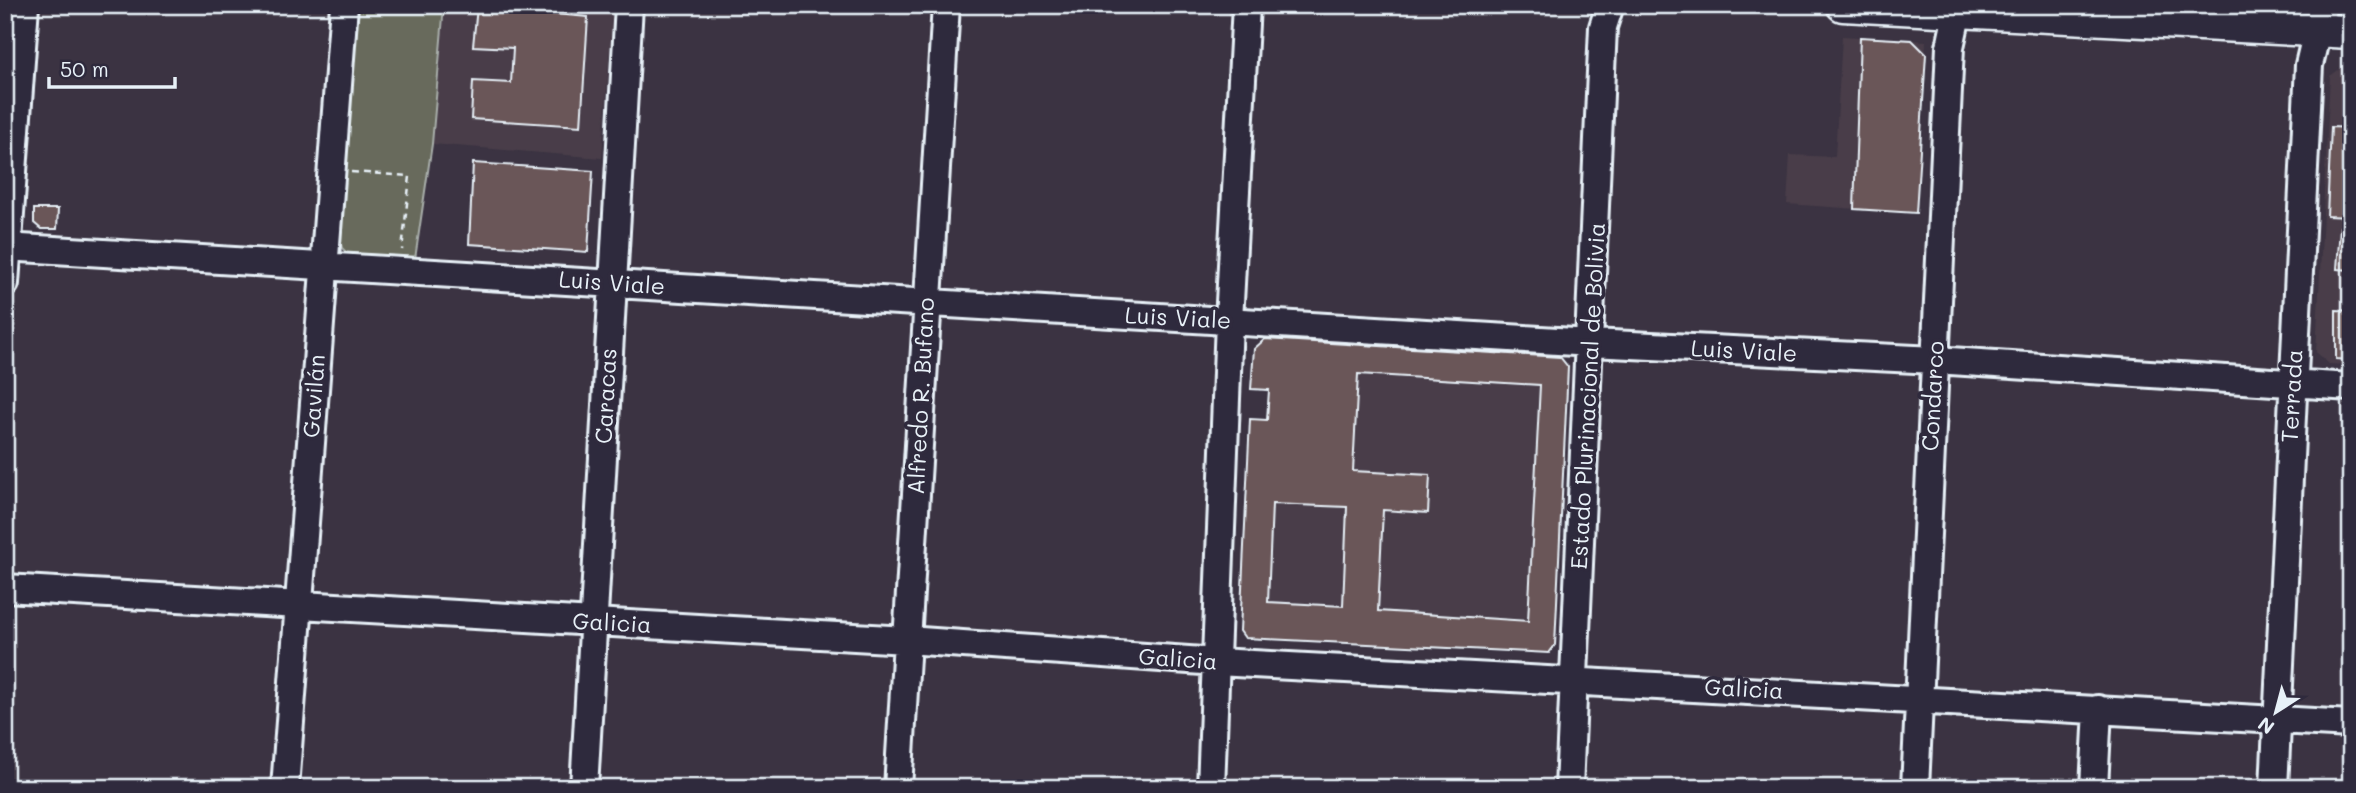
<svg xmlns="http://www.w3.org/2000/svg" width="2356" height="793" font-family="Mali,sans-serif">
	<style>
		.built { fill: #493e49 }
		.green { fill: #686a5c; stroke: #a8aeaa; stroke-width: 2 }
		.building { fill: #6a5658; stroke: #e8f1f8; stroke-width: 2; fill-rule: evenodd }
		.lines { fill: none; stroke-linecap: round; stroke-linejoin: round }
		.minor-casing { stroke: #e8f1f8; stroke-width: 32 }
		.major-casing { stroke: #e8f1f8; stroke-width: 37 }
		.path { stroke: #e8f1f8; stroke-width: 2.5; stroke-dasharray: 7 5; stroke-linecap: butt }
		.minor { stroke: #2f2a3d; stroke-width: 26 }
		.major { stroke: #2f2a3d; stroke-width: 32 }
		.labels { text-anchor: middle; stroke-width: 7; stroke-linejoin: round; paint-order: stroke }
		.street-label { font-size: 23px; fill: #e8f1f8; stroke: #2f2a3d }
	</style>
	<rect width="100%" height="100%" fill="#3b3342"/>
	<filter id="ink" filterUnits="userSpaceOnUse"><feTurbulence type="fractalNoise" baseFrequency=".0143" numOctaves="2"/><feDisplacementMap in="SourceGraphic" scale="14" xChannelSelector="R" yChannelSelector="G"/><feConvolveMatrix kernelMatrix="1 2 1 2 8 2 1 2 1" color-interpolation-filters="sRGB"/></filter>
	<g filter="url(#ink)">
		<path class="built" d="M 444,5 L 510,9 L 511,5 L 613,7 L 602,158 L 432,144 Z
			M 1842,36 L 1926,41 L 1916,213 L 1787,204 L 1790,155 L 1835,157 Z
			M 2341,68 L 2351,68 L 2351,365 L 2329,364 L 2316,352 L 2330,76 Z
			M 1358,374 L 1540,385 L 1527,652 L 1245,638 L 1240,631 L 1250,419 L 1356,424 Z"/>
		<path class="green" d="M 357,5 L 444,5 L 432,144 L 415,259 L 348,254 L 342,248 L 339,237 Z"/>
		<path class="building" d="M 477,7 L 588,17 L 581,126 L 471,119 L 473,81 L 511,83 L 513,48 L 473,46 Z
			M 1860,37 L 1912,40 L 1926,54 L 1916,213 L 1854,209 Z
			M 2331,127 L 2351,128 L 2351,217 L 2327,216 Z
			M 473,163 L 593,171 L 588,252 L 469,244 Z
			M 34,209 L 58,209 L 57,229 L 41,229 L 34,223 Z
			M 2340,227 L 2351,228 L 2351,270 L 2337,269 Z
			M 2336,310 L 2351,311 L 2351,360 L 2336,359 Z
			M 1265,339 L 1560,357 L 1568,367 L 1555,645 L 1549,653 L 1245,638 L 1240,631 L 1250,419 L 1267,420 L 1269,390 L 1251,389 L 1254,349 ZM 1358,374 L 1540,385 L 1528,621 L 1378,611 L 1383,510 L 1428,513 L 1430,475 L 1353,471 ZM 1272,504 L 1347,507 L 1343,606 L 1268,602 Z"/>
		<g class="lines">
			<defs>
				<path id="minor" d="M 5,247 L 1591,343 L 1935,360 L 2351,387
					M 5,283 L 25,5
					M 5,588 L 907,640 L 1217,662 L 2351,724
					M 285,788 L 344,5
					M 584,788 L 629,5
					M 898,788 L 946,5
					M 1211,788 L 1229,321 L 1246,5
					M 1569,788 L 1603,27 L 1610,5
					M 1915,788 L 1950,47 L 1959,5
					M 2094,788 L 2098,709
					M 2274,788 L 2309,65 L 2323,5"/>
				<path id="major" d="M 1843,5 L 2351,32"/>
			</defs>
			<use href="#minor" class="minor-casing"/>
			<use href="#major" class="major-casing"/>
			<path class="path" d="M 351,172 L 410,176 L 402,250"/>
			<use href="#minor" class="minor"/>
			<use href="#major" class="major"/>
		</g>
	</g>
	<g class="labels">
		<g class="street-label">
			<text transform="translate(612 283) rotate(4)" y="8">Luis Viale</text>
			<text transform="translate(1178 318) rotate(3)" y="8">Luis Viale</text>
			<text transform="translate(1744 351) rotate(3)" y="8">Luis Viale</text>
			<text transform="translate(314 396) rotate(-86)" y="8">Gavilán</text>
			<text transform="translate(606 396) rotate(-87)" y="8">Caracas</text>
			<text transform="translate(921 396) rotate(-87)" y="8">Alfredo R. Bufano</text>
			<text transform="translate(1588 396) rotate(-87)" y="8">Estado Plurinacional de Bolivia</text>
			<text transform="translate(1933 396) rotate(-87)" y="8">Condarco</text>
			<text transform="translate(2292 396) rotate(-87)" y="8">Terrada</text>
			<text transform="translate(612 623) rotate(3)" y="8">Galicia</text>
			<text transform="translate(1178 659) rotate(4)" y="8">Galicia</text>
			<text transform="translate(1744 689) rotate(3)" y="8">Galicia</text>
		</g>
	</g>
	<rect width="2356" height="793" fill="none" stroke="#2f2a3d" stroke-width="28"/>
	<rect x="14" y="14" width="2328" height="765" fill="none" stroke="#e8f1f8" stroke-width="2.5" filter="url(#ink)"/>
	<g transform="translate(2276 712) rotate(216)" stroke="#2f2a3d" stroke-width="5" paint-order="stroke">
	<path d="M0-5L12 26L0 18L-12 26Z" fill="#e8f1f8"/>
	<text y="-10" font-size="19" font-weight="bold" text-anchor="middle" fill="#e8f1f8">N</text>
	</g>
	<path d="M49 77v10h126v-10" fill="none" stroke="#e8f1f8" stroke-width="3.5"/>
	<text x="60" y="77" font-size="21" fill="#e8f1f8" stroke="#2f2a3d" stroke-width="5" paint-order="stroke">50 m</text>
</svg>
